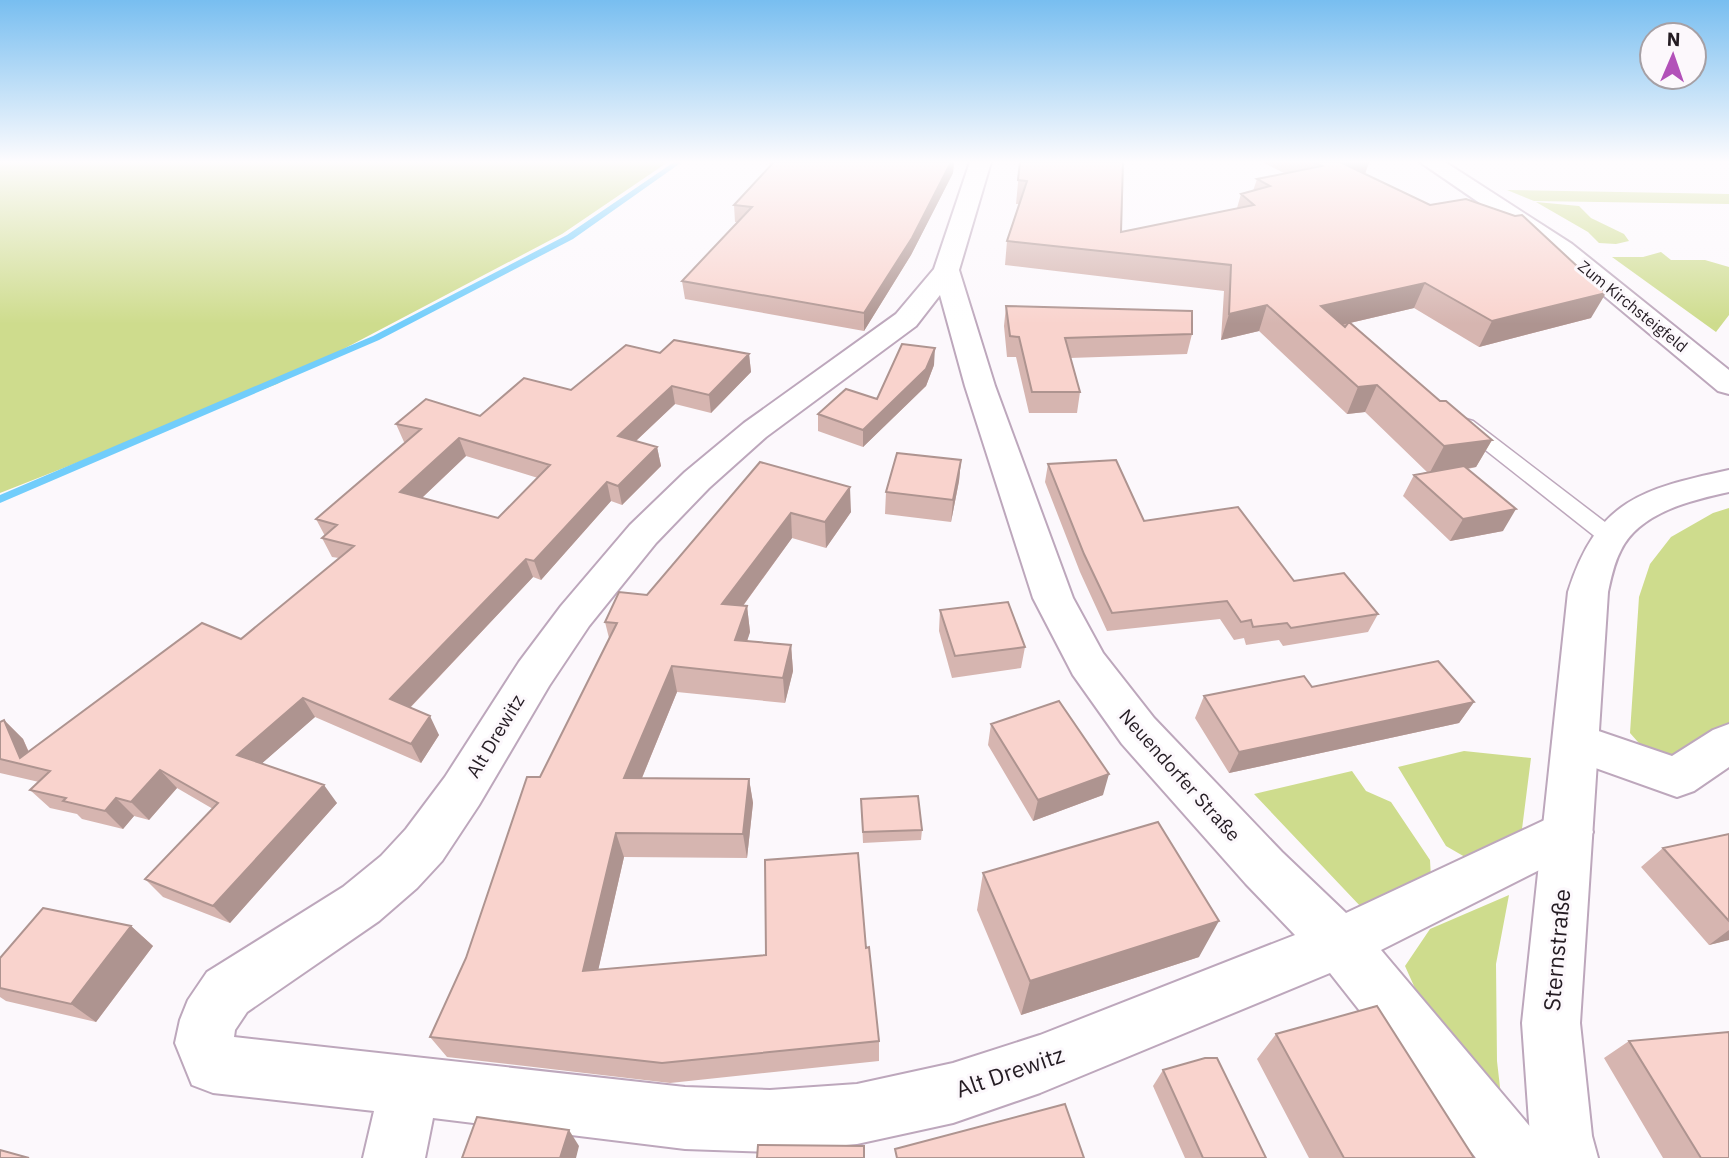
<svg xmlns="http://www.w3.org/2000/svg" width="1729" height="1158" font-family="'IBM Plex Sans',sans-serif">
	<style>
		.green { fill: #cedc8d }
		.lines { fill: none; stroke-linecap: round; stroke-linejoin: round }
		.stream { fill: #71cdfb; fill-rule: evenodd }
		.lane-casing { stroke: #bda7bc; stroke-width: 3 }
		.street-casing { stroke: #bda7bc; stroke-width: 4 }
		.secondary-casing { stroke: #bda7bc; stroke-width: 4 }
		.lane { fill: #fff; fill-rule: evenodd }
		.street { fill: #fff; fill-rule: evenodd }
		.secondary { fill: #fff; fill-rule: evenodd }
		.wall { fill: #d6b5b0; fill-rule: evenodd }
		.shaded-wall { fill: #ae9490 }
		.building { fill: #f9d3cd; stroke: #ae9490; stroke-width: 2; fill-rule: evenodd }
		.labels { text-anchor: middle; stroke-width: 6; stroke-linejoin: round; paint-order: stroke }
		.far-street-label { font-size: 16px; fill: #241c23; stroke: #fcf8fc }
		.street-label { font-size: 19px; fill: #241c23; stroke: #fcf8fc }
		.near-street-label { font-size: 23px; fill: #241c23; stroke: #fcf8fc }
	</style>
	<rect width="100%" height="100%" fill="#fcf8fc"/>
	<path class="green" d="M 0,162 L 668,162 L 562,234 L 277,384 L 0,493 Z
		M 1507,190 L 1729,194 L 1729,204 L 1534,201 Z
		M 1536,202 L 1579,206 L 1591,218 L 1624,234 L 1629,241 L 1616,244 L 1599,243 L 1588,232 Z
		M 1661,252 L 1671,260 L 1705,260 L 1729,267 L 1729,315 L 1716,332 L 1612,257 L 1643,257 Z
		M 1729,508 L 1729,724 L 1669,763 L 1645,750 L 1630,733 L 1639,597 L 1650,564 L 1671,537 L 1713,513 Z
		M 1464,751 L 1531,758 L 1522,829 L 1465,857 L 1446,846 L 1398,767 Z
		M 1352,771 L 1366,791 L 1391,802 L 1430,860 L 1431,878 L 1362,908 L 1254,794 Z
		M 1509,895 L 1496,964 L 1497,1061 L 1501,1096 L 1418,995 L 1405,966 L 1430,929 Z"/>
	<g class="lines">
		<path class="stream" d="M 674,162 L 682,162 L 573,239 L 379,340 L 0,503 L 0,495 L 373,336 L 567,235 Z"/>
		<defs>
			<path id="lane" d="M 1466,419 L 1473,421 L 1618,532 L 1621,537 L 1618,542 L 1610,544 L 1602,542 L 1459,429 L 1457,425 Z"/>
			<path id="street" d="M 970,162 L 991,162 L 959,270 L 995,386 L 1073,598 L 1103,653 L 1154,718 L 1282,852 L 1346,913 L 1551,817 L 1568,810 L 1585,817 L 1593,832 L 1585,847 L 1381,950 L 1538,1136 L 1547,1158 L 1476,1158 L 1330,973 L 1040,1093 L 953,1123 L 857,1144 L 770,1152 L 685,1149 L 433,1118 L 425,1158 L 363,1158 L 374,1111 L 213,1093 L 192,1085 L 175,1043 L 180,1020 L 188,1000 L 207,972 L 343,887 L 381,856 L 406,829 L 445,777 L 519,662 L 561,606 L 630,525 L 685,472 L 744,423 L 896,314 L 934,269 ZM 940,295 L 965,386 L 1033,598 L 1073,675 L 1122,744 L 1246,884 L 1295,935 L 1040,1035 L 953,1063 L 857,1084 L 770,1090 L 685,1087 L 234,1037 L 235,1030 L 247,1012 L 379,921 L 417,888 L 442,861 L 479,805 L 549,686 L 589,626 L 656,543 L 709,488 L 766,437 L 916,326 Z
				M 1575,723 L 1672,756 L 1713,730 L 1729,724 L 1729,767 L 1694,791 L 1677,797 L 1559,755 L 1552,742 L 1559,729 Z"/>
			<path id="secondary" d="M 1420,162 L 1445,162 L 1572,244 L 1729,370 L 1729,394 L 1718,391 L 1554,254 Z
				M 1729,470 L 1729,492 C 1692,500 1640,512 1621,550 C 1614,563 1611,578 1608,592 L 1580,1023 L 1592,1136 L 1598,1158 L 1536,1158 L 1530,1136 L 1522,1023 L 1568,592 C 1597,500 1642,489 1729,470 Z"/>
		</defs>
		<use href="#lane" class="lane-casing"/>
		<use href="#street" class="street-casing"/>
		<use href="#secondary" class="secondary-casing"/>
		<use href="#lane" class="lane"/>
		<use href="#street" class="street"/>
		<use href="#secondary" class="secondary"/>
	</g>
	<path class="wall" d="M 769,162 L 954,162 L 953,173 L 911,255 L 864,331 L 685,299 L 682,281 L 738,222 L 735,222 L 734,205 L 770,167 Z
		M 1020,162 L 1121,232 L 1237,208 L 1241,194 L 1253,191 L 1257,179 L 1284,173 L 1262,162 L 1369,162 L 1365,174 L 1591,318 L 1479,347 L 1414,308 L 1350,323 L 1440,401 L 1492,440 L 1476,467 L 1468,469 L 1503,531 L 1450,541 L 1403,496 L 1414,475 L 1427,472 L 1365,412 L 1347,414 L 1259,331 L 1221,340 L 1224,291 L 1005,265 L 1007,241 L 1019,204 L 1016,204 Z
		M 1006,306 L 1192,334 L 1187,354 L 1070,358 L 1080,392 L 1077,413 L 1029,413 L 1016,357 L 1007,357 L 1004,326 Z
		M 660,353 L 749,354 L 751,372 L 711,413 L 675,404 L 636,441 L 657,447 L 661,466 L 622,505 L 611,501 L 541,580 L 533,577 L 410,708 L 439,735 L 421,763 L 315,717 L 262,763 L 337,803 L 230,923 L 163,897 L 145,879 L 213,809 L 177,788 L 149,820 L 134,816 L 123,829 L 82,819 L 77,814 L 50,808 L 30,790 L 39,782 L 0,773 L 0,722 L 4,720 L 23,739 L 29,752 L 241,639 L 339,558 L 332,557 L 322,538 L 325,536 L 316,519 L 405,443 L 404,442 L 396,424 L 480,416 L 571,390 ZM 466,456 L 538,478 L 498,518 L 422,498 Z
		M 934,365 L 926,386 L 863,447 L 818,431 L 818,414 L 877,399 Z
		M 961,460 L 959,481 L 951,522 L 885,514 L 886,492 Z
		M 760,462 L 851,512 L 826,548 L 792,538 L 743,606 L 747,606 L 750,632 L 747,641 L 791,645 L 793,671 L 785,703 L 677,692 L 642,778 L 749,779 L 753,803 L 747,858 L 624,857 L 598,970 L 866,948 L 879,1041 L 879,1061 L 670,1083 L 447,1057 L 430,1037 L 466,958 L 540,777 L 609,638 L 605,622 L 647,595 Z
		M 1048,464 L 1144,521 L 1378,614 L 1368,632 L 1283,646 L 1279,640 L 1246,645 L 1244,638 L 1234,640 L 1220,619 L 1107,631 L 1080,572 L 1045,482 Z
		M 940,610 L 1025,647 L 1021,668 L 952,678 L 939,631 Z
		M 1312,687 L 1474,702 L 1459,723 L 1229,773 L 1195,718 L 1204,696 Z
		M 991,724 L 1103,795 L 1033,821 L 988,745 Z
		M 861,799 L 922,830 L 921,840 L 863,843 Z
		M 1729,834 L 1729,940 L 1709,945 L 1641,867 L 1663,848 Z
		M 983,873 L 1199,957 L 1021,1015 L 977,910 Z
		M 131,926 L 153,946 L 96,1022 L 6,1001 L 0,997 L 0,958 Z
		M 1276,1034 L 1474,1158 L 1309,1158 L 1257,1059 Z
		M 1629,1041 L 1729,1158 L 1663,1158 L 1604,1058 Z
		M 1163,1070 L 1266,1158 L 1185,1158 L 1153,1086 Z"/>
	<path class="shaded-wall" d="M 951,162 L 954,162 L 953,173 L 911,255 L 864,331 L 864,313 Z
		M 1346,162 L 1369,162 L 1363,180 L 1342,163 Z
		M 1425,283 L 1414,308 L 1311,332 L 1321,306 Z
		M 1606,293 L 1591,318 L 1479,347 L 1492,321 Z
		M 1267,305 L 1259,331 L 1221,340 L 1229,314 Z
		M 935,348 L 934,365 L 926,386 L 863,447 L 863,430 Z
		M 749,354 L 751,372 L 711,413 L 709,395 Z
		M 1377,385 L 1365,412 L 1347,414 L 1358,387 Z
		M 672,386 L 675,404 L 622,454 L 618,436 Z
		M 459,438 L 466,456 L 408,511 L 400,492 Z
		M 1492,440 L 1476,467 L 1429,474 L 1444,446 Z
		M 657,447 L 661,466 L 622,505 L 618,486 Z
		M 961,460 L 959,481 L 951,522 L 953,500 Z
		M 607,482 L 611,501 L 541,580 L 534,561 Z
		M 850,487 L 851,512 L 826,548 L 825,522 Z
		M 1516,509 L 1503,531 L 1450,541 L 1463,519 Z
		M 791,513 L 792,538 L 726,629 L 722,604 Z
		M 526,559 L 533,577 L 400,718 L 390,699 Z
		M 747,606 L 750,632 L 739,665 L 735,640 Z
		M 791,645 L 793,671 L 785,703 L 783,678 Z
		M 672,666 L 677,692 L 632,802 L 624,778 Z
		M 303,698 L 315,717 L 251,773 L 237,755 Z
		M 1474,702 L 1459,723 L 1229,773 L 1239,752 Z
		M 430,716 L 439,735 L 421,763 L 411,744 Z
		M 4,720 L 23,739 L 35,767 L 20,758 Z
		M 160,770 L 177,788 L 149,820 L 131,802 Z
		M 1109,774 L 1103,795 L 1033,821 L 1038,800 Z
		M 749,779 L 753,803 L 747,858 L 743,834 Z
		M 324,785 L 337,803 L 230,923 L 213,906 Z
		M 116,798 L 134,816 L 123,829 L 105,811 Z
		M 616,833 L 624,857 L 593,993 L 583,971 Z
		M 1219,921 L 1199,957 L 1021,1015 L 1030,981 Z
		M 131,926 L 153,946 L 96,1022 L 71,1004 Z
		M 1729,930 L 1729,940 L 1709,945 Z
		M 569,1130 L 579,1146 L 576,1158 L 560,1158 Z"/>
	<path class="building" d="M 774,162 L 951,162 L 912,238 L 864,313 L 682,281 L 752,207 L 734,205 Z
		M 1020,162 L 1123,162 L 1121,232 L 1254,205 L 1241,194 L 1270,186 L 1257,179 L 1322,166 L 1313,162 L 1346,162 L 1342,163 L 1430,205 L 1466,199 L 1515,216 L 1522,215 L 1606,293 L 1492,321 L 1425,283 L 1321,306 L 1345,327 L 1349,322 L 1440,401 L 1446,401 L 1492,440 L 1444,446 L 1377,385 L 1358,387 L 1267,305 L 1229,314 L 1231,265 L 1007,241 L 1027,181 L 1018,180 Z
		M 1006,306 L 1192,311 L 1192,334 L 1065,338 L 1080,392 L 1032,392 L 1019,337 L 1010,336 Z
		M 674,340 L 749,354 L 709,395 L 672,386 L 618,436 L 657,447 L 618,486 L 607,482 L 534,561 L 526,559 L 390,699 L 430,716 L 411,744 L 303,698 L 237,755 L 324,785 L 213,906 L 145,879 L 218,803 L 160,770 L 131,802 L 116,798 L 105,811 L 63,801 L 66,798 L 30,790 L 50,771 L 0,759 L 0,722 L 4,720 L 20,758 L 202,623 L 241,639 L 354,546 L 322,538 L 337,525 L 316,519 L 421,429 L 396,424 L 426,399 L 480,416 L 524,378 L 571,390 L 626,345 L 660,353 ZM 459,438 L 550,465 L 498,518 L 400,492 Z
		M 902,344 L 935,348 L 926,369 L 863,430 L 818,414 L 846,389 L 877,399 Z
		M 897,453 L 961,460 L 953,500 L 886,492 Z
		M 1116,460 L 1144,521 L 1238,507 L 1294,581 L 1344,573 L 1378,614 L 1291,628 L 1287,623 L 1253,627 L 1251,620 L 1241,622 L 1227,601 L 1112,613 L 1084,554 L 1048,464 Z
		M 760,462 L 850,487 L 825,522 L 791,513 L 722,604 L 747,606 L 735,640 L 791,645 L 783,678 L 672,666 L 624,778 L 749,779 L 743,834 L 616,833 L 583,971 L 766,955 L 765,860 L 858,853 L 866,948 L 869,947 L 879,1041 L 662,1063 L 430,1037 L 466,958 L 527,777 L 540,777 L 617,623 L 605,622 L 619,592 L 647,595 Z
		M 1464,466 L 1516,509 L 1463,519 L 1414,475 Z
		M 1008,602 L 1025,647 L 955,656 L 940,610 Z
		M 1438,661 L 1474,702 L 1239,752 L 1204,696 L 1304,676 L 1312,687 Z
		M 1059,701 L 1109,774 L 1038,800 L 991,724 Z
		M 918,796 L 922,830 L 863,832 L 861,799 Z
		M 1158,822 L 1219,921 L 1030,981 L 983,873 Z
		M 1729,834 L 1729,921 L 1663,848 Z
		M 43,908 L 131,926 L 71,1004 L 0,988 L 0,958 Z
		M 1377,1006 L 1474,1158 L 1344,1158 L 1276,1034 Z
		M 1729,1032 L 1729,1158 L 1701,1158 L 1629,1041 Z
		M 1205,1058 L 1217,1058 L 1266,1158 L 1203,1158 L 1163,1070 Z
		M 1065,1104 L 1084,1158 L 897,1158 L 895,1149 Z
		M 477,1117 L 569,1130 L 560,1158 L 462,1158 Z
		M 758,1145 L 864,1146 L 864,1158 L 757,1158 Z
		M 0,1150 L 29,1158 L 0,1158 Z"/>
	<linearGradient id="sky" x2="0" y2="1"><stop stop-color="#78bef0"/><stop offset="0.5" stop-color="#fefcfe"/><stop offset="1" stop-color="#fefcfe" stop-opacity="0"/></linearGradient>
	<rect width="1729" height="324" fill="url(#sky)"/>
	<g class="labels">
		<g class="far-street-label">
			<text transform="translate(1633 306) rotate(39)" y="6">Zum Kirchsteigfeld</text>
		</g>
		<g class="street-label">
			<text transform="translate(495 736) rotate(-59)" y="7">Alt Drewitz</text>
			<text transform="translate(1180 775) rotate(48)" y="7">Neuendorfer Straße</text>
		</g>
		<g class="near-street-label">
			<text transform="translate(1557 950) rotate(-85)" y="8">Sternstraße</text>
			<text transform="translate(1010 1072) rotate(-19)" y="8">Alt Drewitz</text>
		</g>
	</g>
	<g transform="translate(1673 56) rotate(2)"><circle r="33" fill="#fcf8fc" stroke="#a6a0a5" stroke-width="2"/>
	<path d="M0-5L12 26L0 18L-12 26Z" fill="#b251b9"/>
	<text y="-10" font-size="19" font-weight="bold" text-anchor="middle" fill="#241c23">N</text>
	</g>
</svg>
